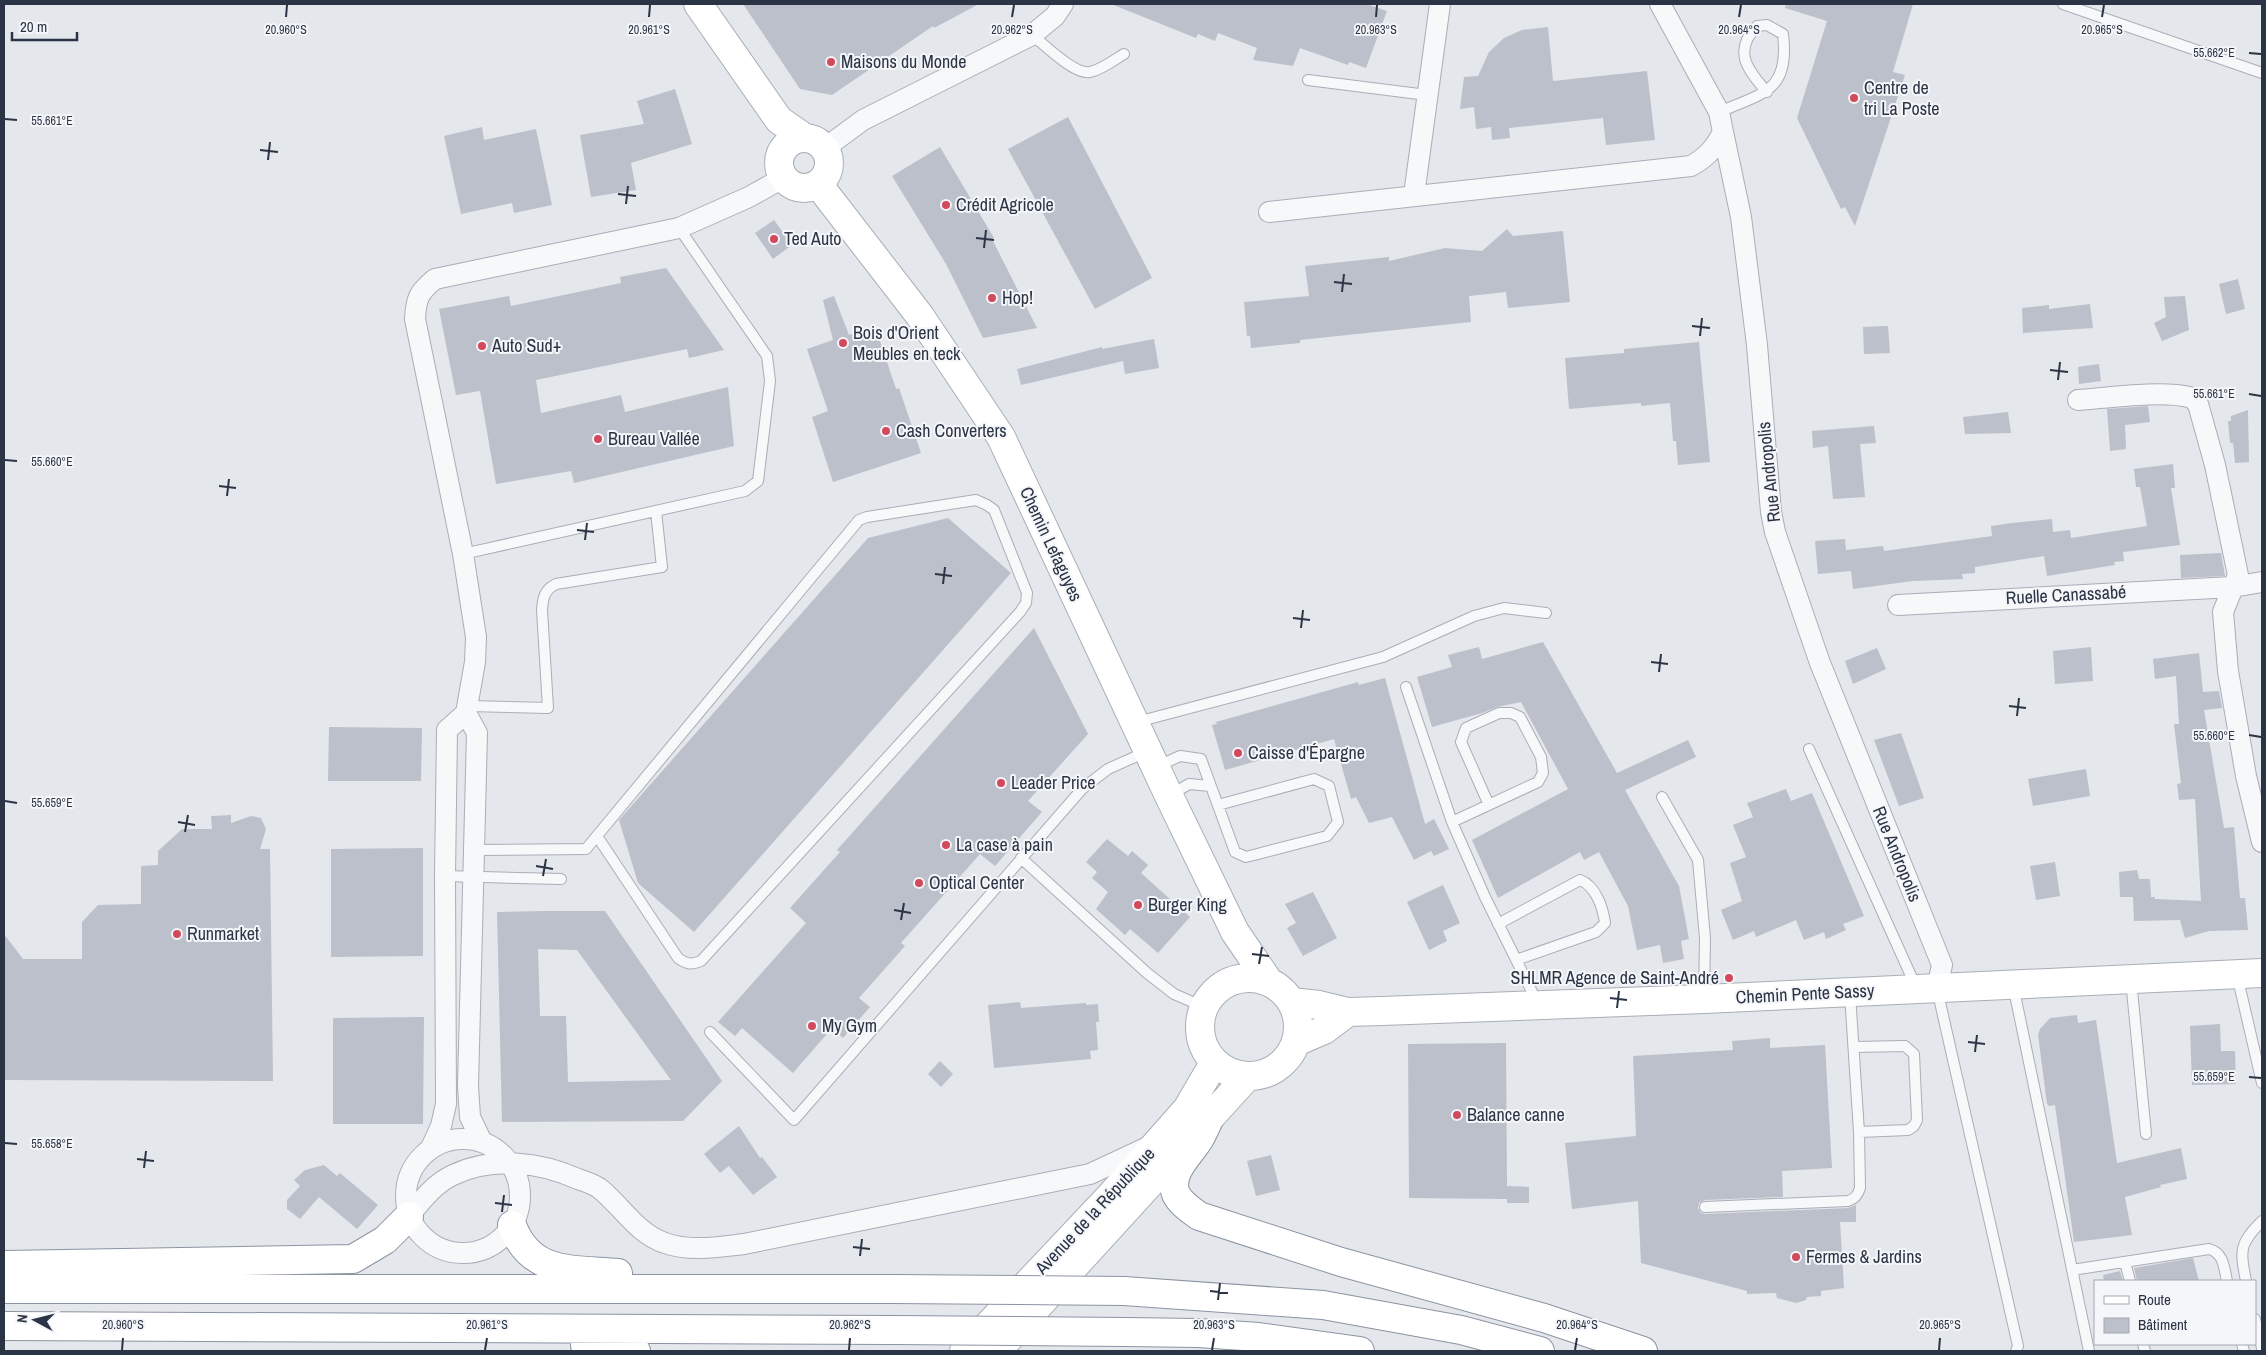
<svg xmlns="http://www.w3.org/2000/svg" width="2266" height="1355" font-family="'Archivo Narrow',sans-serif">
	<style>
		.building { fill: #bbc0ca; fill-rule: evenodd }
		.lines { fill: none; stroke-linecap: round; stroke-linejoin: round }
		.lane-casing { stroke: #a9aeb7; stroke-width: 12 }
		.street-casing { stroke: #a9aeb7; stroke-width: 22 }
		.secondary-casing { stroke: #a9aeb7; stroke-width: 30 }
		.highway-casing { stroke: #8b94a3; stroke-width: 30 }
		.lane { stroke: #f7f8fa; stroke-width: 10 }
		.street { stroke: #f7f8fa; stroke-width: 20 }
		.secondary { stroke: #fff; stroke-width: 28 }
		.highway { stroke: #fff; stroke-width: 28 }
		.highway-bridge-casing { stroke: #8b94a3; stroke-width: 30; stroke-linecap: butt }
		.highway-bridge { stroke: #fff; stroke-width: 28 }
		.ticks { fill: none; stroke: #2b3445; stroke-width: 2 }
		.poi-dot { fill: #d1495b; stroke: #f4f6f9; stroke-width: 2 }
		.labels { text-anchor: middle; stroke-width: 4; stroke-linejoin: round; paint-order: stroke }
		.poi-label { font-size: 18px; fill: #2b3445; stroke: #f4f6f9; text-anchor: start }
		.street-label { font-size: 18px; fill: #2b3445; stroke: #f4f6f9 }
		.ticks-label { font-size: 12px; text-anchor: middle; fill: #2b3445; stroke: #f4f6f9; stroke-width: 4; stroke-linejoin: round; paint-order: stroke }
	</style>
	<rect width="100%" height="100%" fill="#e4e7ec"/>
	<path class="building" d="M 743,4 L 979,4 L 934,28 L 933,26 L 832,95 L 800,89 Z
		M 1111,4 L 1366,4 L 1387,11 L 1366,68 L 1349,62 L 1348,65 L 1300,48 L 1293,66 L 1253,60 L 1257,48 L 1218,33 L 1215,41 L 1198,34 L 1196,38 Z
		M 1786,4 L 1913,4 L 1893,72 L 1905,75 L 1855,226 L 1845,207 L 1841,209 L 1797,118 L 1827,21 L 1785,8 Z
		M 1548,27 L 1553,81 L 1647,71 L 1655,140 L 1606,145 L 1603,118 L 1509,128 L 1510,138 L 1492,140 L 1491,127 L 1476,129 L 1474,107 L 1460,109 L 1464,77 L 1478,76 L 1489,52 L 1504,38 L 1522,30 Z
		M 675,89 L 692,144 L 631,163 L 636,190 L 591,197 L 580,135 L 644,124 L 637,101 Z
		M 1068,117 L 1152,278 L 1095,309 L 1008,149 Z
		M 482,127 L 484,140 L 536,129 L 552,205 L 514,213 L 512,203 L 461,214 L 444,136 Z
		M 940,147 L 994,238 L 992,239 L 1037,328 L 983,338 L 946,264 L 892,176 Z
		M 774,220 L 792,245 L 773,259 L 755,233 Z
		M 1507,229 L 1513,236 L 1563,231 L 1570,302 L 1508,308 L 1506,292 L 1469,296 L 1471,322 L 1300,340 L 1300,343 L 1251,348 L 1250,336 L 1247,336 L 1244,302 L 1309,296 L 1305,266 L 1389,257 L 1389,261 L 1445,248 L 1482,251 Z
		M 666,268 L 724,350 L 689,358 L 687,349 L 536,380 L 541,413 L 621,395 L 625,412 L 728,387 L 734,446 L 574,483 L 571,471 L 496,484 L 480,391 L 456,395 L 439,309 L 509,296 L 511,306 L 621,283 L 620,277 Z
		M 2238,279 L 2245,309 L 2226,314 L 2219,284 Z
		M 834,296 L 849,335 L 875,326 L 896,389 L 899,388 L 921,453 L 833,482 L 812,417 L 828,411 L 807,349 L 833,340 L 823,300 Z
		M 2185,296 L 2189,330 L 2162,341 L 2154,323 L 2166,317 L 2164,297 Z
		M 2090,304 L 2093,328 L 2023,333 L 2022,308 L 2049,305 L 2049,309 Z
		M 1888,326 L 1890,353 L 1864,354 L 1863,327 Z
		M 1154,339 L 1159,368 L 1125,374 L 1123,361 L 1021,385 L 1017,369 L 1102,347 L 1102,349 Z
		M 1699,342 L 1710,462 L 1678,465 L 1676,441 L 1673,441 L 1670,403 L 1641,406 L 1641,403 L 1569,409 L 1565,358 L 1624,353 L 1624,349 Z
		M 2099,364 L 2101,381 L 2079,384 L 2078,367 Z
		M 2148,406 L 2150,422 L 2125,425 L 2126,449 L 2110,451 L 2107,409 Z
		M 2248,410 L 2249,462 L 2235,463 L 2233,443 L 2230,443 L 2228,421 L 2231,421 L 2231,416 Z
		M 2008,412 L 2011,433 L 1965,434 L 1963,417 Z
		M 1874,426 L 1876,443 L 1860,444 L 1865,497 L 1833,499 L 1828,446 L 1813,448 L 1812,431 Z
		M 2173,464 L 2175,488 L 2171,488 L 2180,545 L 2123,552 L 2124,561 L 2114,562 L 2115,565 L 2047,576 L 2044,556 L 1975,567 L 1975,573 L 1962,574 L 1963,579 L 1913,581 L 1853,589 L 1851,571 L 1818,574 L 1815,541 L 1845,539 L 1846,550 L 1883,546 L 1884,551 L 1992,536 L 1991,526 L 2012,523 L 2052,519 L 2053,532 L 2070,530 L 2071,538 L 2147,526 L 2140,487 L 2136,487 L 2134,469 Z
		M 948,518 L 1011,573 L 694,932 L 638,883 L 619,820 L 868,538 Z
		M 2221,553 L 2225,576 L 2181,578 L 2180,555 Z
		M 1034,628 L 1088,734 L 1028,801 L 1042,812 L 995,866 L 980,854 L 901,943 L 905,946 L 859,998 L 870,1007 L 843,1038 L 832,1028 L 793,1073 L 742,1028 L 735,1036 L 718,1022 L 806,923 L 790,908 L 840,852 L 837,850 Z
		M 1543,642 L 1617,773 L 1688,740 L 1696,757 L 1625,790 L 1679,886 L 1689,939 L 1681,941 L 1684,959 L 1663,963 L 1660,945 L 1637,950 L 1628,906 L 1599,852 L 1584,860 L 1580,852 L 1498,898 L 1472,840 L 1568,789 L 1521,702 L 1497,707 L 1482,713 L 1432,727 L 1417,677 L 1452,667 L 1448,655 L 1479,647 L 1482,659 Z
		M 2091,647 L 2093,681 L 2055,684 L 2053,651 Z
		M 1877,648 L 1886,669 L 1853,684 L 1845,661 Z
		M 2199,653 L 2203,692 L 2219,691 L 2222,708 L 2204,710 L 2224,828 L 2234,827 L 2240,898 L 2245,898 L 2248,930 L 2209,931 L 2185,938 L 2180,920 L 2134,921 L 2133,897 L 2120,897 L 2119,872 L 2137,870 L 2139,879 L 2150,879 L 2151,897 L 2155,897 L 2155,899 L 2201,901 L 2195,799 L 2179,800 L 2177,784 L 2181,783 L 2174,724 L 2179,724 L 2176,676 L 2155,679 L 2153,659 Z
		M 1385,678 L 1425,824 L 1434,819 L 1449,849 L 1434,856 L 1431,851 L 1414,860 L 1392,817 L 1369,823 L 1356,797 L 1351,799 L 1334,739 L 1225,770 L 1212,725 L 1217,724 L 1216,722 L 1358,682 L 1359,685 Z
		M 329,727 L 422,728 L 421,781 L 328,781 Z
		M 1901,733 L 1924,798 L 1899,806 L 1874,740 Z
		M 2086,769 L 2090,796 L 2033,806 L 2028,779 Z
		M 1786,789 L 1791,801 L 1812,793 L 1864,916 L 1843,924 L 1846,930 L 1826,939 L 1824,932 L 1804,940 L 1796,920 L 1756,937 L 1754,931 L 1733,940 L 1721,910 L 1742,901 L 1730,863 L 1746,857 L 1733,825 L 1753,817 L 1747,803 Z
		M 231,815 L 231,823 L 251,816 L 261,818 L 266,829 L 260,849 L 270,849 L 273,1081 L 4,1080 L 4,934 L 23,959 L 82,959 L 82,922 L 98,905 L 141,904 L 141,866 L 158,865 L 158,851 L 182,829 L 212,829 L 211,816 Z
		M 1107,839 L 1128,856 L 1132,851 L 1148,865 L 1141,873 L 1190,917 L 1158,953 L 1130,929 L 1125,935 L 1096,909 L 1108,892 L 1092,878 L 1097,872 L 1086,862 Z
		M 423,848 L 423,956 L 331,957 L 331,849 Z
		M 2055,862 L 2060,896 L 2036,900 L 2030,866 Z
		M 1443,885 L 1460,923 L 1443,931 L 1447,941 L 1429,950 L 1407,902 Z
		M 1313,892 L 1337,938 L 1303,956 L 1287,928 L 1296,923 L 1285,904 Z
		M 545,911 L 605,911 L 722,1081 L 683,1121 L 502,1122 L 497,912 ZM 538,949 L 577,950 L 671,1080 L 568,1082 L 566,1016 L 540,1016 Z
		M 1020,1002 L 1021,1008 L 1086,1003 L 1086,1005 L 1098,1004 L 1099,1022 L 1096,1022 L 1098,1050 L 1090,1051 L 1091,1059 L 994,1068 L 988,1005 Z
		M 2077,1015 L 2078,1023 L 2096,1020 L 2117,1163 L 2181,1148 L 2187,1179 L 2160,1185 L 2161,1187 L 2125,1197 L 2132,1235 L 2074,1242 L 2055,1105 L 2049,1106 L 2047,1104 L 2038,1035 L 2040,1029 L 2050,1018 Z
		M 424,1017 L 423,1124 L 333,1124 L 333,1018 Z
		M 2220,1024 L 2221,1051 L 2235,1051 L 2236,1084 L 2192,1085 L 2190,1026 Z
		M 1770,1038 L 1770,1048 L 1825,1045 L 1832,1168 L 1782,1171 L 1783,1197 L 1705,1200 L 1699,1203 L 1698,1208 L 1701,1213 L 1705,1214 L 1848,1208 L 1856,1205 L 1856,1222 L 1840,1222 L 1844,1288 L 1821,1291 L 1821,1296 L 1807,1297 L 1806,1300 L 1796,1303 L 1777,1298 L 1776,1293 L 1747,1294 L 1747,1291 L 1641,1263 L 1638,1201 L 1572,1209 L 1565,1143 L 1636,1136 L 1633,1056 L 1733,1050 L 1732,1041 Z
		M 1506,1043 L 1507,1186 L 1529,1187 L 1529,1203 L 1507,1203 L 1507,1199 L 1409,1198 L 1408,1044 Z
		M 940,1061 L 953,1074 L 941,1087 L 928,1074 Z
		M 739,1126 L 760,1158 L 762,1157 L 777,1177 L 753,1195 L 729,1166 L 720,1173 L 704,1154 Z
		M 1271,1155 L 1280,1190 L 1256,1196 L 1247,1161 Z
		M 324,1165 L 337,1176 L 340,1173 L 378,1205 L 357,1229 L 319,1197 L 300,1219 L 287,1209 L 287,1200 L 300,1186 L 294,1180 L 305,1170 Z
		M 2193,1258 L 2199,1281 L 2137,1281 L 2134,1268 Z
		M 2120,1271 L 2123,1281 L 2104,1281 L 2103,1275 Z"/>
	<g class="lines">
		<defs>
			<path id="lane" d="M 2063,4 L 2262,73
				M 1032,35 C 1044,44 1074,75 1090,72 C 1101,70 1114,60 1124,54
				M 1308,80 L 1427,95
				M 1719,112 C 1764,93 1790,91 1783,34 L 1767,25 L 1757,26 C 1732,51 1748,71 1767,92
				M 463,554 L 745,491 L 758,481 L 770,381 L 767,356 L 679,228
				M 1406,687 L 1452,822 L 1485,897 L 1537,1002
				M 467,706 L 548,708 L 542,610 C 543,598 544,590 556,584 L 662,567 L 656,511
				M 1137,722 L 1383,657 L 1474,616 L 1504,608 L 1546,613
				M 1809,749 L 1916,987
				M 1156,767 L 1180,756 L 1201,759 L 1235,852 L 1246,857 L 1327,836 L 1338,822 L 1329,786 L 1314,779 L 1218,805
				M 1169,796 L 1189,784 L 1210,786
				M 1662,797 L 1698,860 L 1705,938 L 1704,998
				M 1452,822 L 1538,782 L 1543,773 L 1541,757 L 1520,717 L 1511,713 L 1499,713 L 1466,728 L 1461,742 L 1489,805
				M 474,850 L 586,849 L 859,520 L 867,517 L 976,500 L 987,505 L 994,510 L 1027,593 L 1026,603 L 1020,612 L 701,961 C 691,965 686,964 678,958 L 597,836
				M 1021,858 L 1147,973 L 1174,994 L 1204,1007
				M 445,876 L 561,879
				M 1498,924 L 1580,880 C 1596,886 1603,908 1605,923 L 1596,932 L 1516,960
				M 2237,975 L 2262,1083
				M 2131,980 L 2146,1134
				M 2013,985 L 2089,1351
				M 1937,989 L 2018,1346 L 2016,1351
				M 710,1032 L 794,1120 L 1082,789 L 1108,769 L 1148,751
				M 1854,1047 L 1905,1046 L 1914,1054 L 1917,1120 L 1914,1126 L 1908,1130 L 1859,1132
				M 1705,1207 L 1848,1201 C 1855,1199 1858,1195 1860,1188 L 1859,1132 L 1850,994
				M 2125,1262 L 2130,1281
				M 2072,1270 L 2209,1249 C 2224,1253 2224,1268 2227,1281
				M 2246,1281 C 2240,1250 2239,1244 2262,1221
				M 2255,1319 L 2262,1348
				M 2143,1344 L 2145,1351
				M 2242,1344 L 2244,1351"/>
			<path id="street" d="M 1660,4 L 1719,112 L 1723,132 L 1741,217 L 1757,345 L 1771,512 L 1775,532 L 1820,663 L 1942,965 L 1937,988
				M 825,148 L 863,120 L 1032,35 L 1055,16 L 1063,4
				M 1414,195 L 1440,4
				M 1269,212 L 1691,166 C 1707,157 1715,148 1723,132
				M 2078,400 C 2106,398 2162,390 2189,397 C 2193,398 2195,401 2198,404 L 2215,465 L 2238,575 L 2223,612 L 2228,671 L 2246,776 L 2262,842
				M 1898,605 L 2233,587 L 2262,582
				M406 1196a57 57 0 1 1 114 0a57 57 0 1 1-114 0Z
				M 482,1142 L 470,1117 L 468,1086 L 477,733 L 466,713 L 475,662 L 476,637 L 463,554 L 415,319 C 416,298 419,292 435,279 L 679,228 L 749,197 L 783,178
				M 431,1148 L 441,1126 L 446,1104 L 445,876 L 447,730 L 466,713
				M 409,1216 C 422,1200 434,1184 453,1175 C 492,1156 540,1162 578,1179 C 584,1181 593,1184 599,1188 C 621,1205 637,1234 665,1243 C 690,1252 718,1247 744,1244 L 1090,1174 L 1150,1146"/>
			<path id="secondary" d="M 698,4 L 779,120 L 805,138
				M779 163a25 25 0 1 1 50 0a25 25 0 1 1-50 0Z
				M 818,184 L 920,316 L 1001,437 L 1169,796 L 1235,932 L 1269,982
				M1200 1027a49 49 0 1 1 98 0a49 49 0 1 1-98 0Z
				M 1291,1002 L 1319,1005 L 1348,1012 L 1382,1011 L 1704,999 L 2262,973
				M 1296,1042 L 1324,1030 L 1348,1012
				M 964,1351 L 1113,1193 L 1187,1109 L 1214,1063
				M 997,1351 L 1247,1077"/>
			<path id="highway" d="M 1210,1117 C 1207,1124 1204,1131 1200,1138 C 1191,1154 1167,1173 1176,1194 C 1181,1204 1191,1210 1199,1216 L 1341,1262 L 1544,1318 L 1643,1351
				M 512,1225 C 530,1275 572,1269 618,1273
				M 4,1265 L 353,1259 L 385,1240 L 409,1216
				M 4,1289 L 893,1289
				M 1124,1291 L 1323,1305 L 1461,1330 L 1540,1351
				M 4,1326 L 893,1330
				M 1126,1332 L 1198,1333 L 1259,1337 L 1360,1351
				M 585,1345 L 614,1347 L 636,1351"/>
		</defs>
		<use href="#lane" class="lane-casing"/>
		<use href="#street" class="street-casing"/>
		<use href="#secondary" class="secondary-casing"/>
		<use href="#highway" class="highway-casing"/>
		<use href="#lane" class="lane"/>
		<use href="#street" class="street"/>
		<use href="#secondary" class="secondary"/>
		<use href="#highway" class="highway"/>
		<defs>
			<path id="highway-bridge" d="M 893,1289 L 1124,1291
				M 893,1330 L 1126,1332"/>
		</defs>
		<use href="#highway-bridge" class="highway-bridge-casing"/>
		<use href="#highway-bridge" class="highway-bridge"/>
	</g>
	<path class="ticks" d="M 286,17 L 287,5M 649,17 L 650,5M 1012,17 L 1014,5M 1376,17 L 1377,5M 1739,17 L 1741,5M 2102,17 L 2104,5M 2249,53 L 2261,54M 5,119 L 17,120M 260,150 L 278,152M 268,160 L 270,142M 618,194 L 636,196M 626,204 L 628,186M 976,238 L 994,240M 984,248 L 986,230M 1334,282 L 1352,284M 1342,292 L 1344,274M 1692,326 L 1710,328M 1700,336 L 1702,318M 2050,370 L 2068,372M 2058,380 L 2060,362M 2249,394 L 2261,396M 5,460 L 17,461M 219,486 L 236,488M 227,496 L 229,479M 577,530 L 594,532M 585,540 L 587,523M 935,574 L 952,576M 943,584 L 945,567M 1293,618 L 1310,620M 1301,628 L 1303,610M 1651,662 L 1668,664M 1659,672 L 1661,654M 2009,706 L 2026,708M 2017,716 L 2019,698M 2249,735 L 2261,737M 5,801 L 17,803M 178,822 L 195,825M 185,832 L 188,815M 536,866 L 553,869M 543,876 L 546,859M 894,910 L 911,913M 901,920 L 904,903M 1252,954 L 1269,956M 1259,964 L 1262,947M 1610,998 L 1627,1000M 1617,1008 L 1619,991M 1968,1042 L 1985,1044M 1975,1052 L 1977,1035M 2249,1077 L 2261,1078M 5,1143 L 17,1144M 137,1159 L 154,1161M 144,1168 L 146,1151M 495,1203 L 512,1205M 502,1212 L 504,1195M 853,1247 L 870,1249M 860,1256 L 862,1239M 1210,1291 L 1228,1293M 1218,1300 L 1220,1283M 122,1350 L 123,1338M 485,1350 L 487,1338M 849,1350 L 850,1338M 1212,1350 L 1214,1338M 1575,1350 L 1577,1338M 1939,1350 L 1940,1338"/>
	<g class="poi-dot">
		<circle cx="831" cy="62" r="5"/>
		<circle cx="1854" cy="98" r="5"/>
		<circle cx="946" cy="205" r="5"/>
		<circle cx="774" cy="239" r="5"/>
		<circle cx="992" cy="298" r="5"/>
		<circle cx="843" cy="343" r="5"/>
		<circle cx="482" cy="346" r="5"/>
		<circle cx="886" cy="431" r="5"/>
		<circle cx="598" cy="439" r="5"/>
		<circle cx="1238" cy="753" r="5"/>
		<circle cx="1001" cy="783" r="5"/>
		<circle cx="946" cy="845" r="5"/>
		<circle cx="919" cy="883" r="5"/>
		<circle cx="1138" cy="905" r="5"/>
		<circle cx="177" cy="934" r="5"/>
		<circle cx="1729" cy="978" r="5"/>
		<circle cx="812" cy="1026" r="5"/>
		<circle cx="1457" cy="1115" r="5"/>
		<circle cx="1796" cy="1257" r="5"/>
	</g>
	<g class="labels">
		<g class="poi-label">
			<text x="841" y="68">Maisons du Monde</text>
			<text x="1864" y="94">Centre de<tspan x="1864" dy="21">tri La Poste</tspan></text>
			<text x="956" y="211">Crédit Agricole</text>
			<text x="784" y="245">Ted Auto</text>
			<text x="1002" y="304">Hop!</text>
			<text x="853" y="339">Bois d'Orient<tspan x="853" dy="21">Meubles en teck</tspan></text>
			<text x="492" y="352">Auto Sud+</text>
			<text x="896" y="437">Cash Converters</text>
			<text x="608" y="445">Bureau Vallée</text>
			<text x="1248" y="759">Caisse d'Épargne</text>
			<text x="1011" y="789">Leader Price</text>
			<text x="956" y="851">La case à pain</text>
			<text x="929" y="889">Optical Center</text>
			<text x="1148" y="911">Burger King</text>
			<text x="187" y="940">Runmarket</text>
			<text x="1719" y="984" text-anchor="end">SHLMR Agence de Saint-André</text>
			<text x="822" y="1032">My Gym</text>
			<text x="1467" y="1121">Balance canne</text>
			<text x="1806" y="1263">Fermes &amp; Jardins</text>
		</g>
		<g class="street-label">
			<text transform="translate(1769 472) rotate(-96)" y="6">Rue Andropolis</text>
			<text transform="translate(1051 544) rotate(65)" y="6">Chemin Lefaguyes</text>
			<text transform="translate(2066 595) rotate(-3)" y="6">Ruelle Canassabé</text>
			<text transform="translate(1897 854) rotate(68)" y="6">Rue Andropolis</text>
			<text transform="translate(1805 994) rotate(-3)" y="6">Chemin Pente Sassy</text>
			<text transform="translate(1095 1211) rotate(-47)" y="6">Avenue de la République</text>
		</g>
	</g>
	<g class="ticks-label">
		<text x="286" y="34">20.960°S</text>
		<text x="649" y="34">20.961°S</text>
		<text x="1012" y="34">20.962°S</text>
		<text x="1376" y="34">20.963°S</text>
		<text x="1739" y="34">20.964°S</text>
		<text x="2102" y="34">20.965°S</text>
		<text x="2214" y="57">55.662°E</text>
		<text x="52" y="125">55.661°E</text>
		<text x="2214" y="398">55.661°E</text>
		<text x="52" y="466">55.660°E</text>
		<text x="2214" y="740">55.660°E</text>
		<text x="52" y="807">55.659°E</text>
		<text x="2214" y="1081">55.659°E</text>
		<text x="52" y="1148">55.658°E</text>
		<text x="123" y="1329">20.960°S</text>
		<text x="487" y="1329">20.961°S</text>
		<text x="850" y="1329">20.962°S</text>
		<text x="1214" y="1329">20.963°S</text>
		<text x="1577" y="1329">20.964°S</text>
		<text x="1940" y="1329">20.965°S</text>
	</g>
	<rect width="2266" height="1355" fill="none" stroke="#2b3445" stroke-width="10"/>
	<rect x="2094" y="1280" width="162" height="65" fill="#f4f6f9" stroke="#a4a8b1"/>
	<rect x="2104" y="1296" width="25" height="8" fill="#ffffff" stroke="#a4a8b1"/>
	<text x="2138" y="1305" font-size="15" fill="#2b3445">Route</text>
	<rect x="2104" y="1318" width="25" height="15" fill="#bbc0ca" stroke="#a4a8b1"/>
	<text x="2138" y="1330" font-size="15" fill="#2b3445">Bâtiment</text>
	<g transform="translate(35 1320) rotate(277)" stroke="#f4f6f9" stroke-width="4" paint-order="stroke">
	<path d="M0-4L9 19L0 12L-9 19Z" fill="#2b3445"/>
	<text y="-8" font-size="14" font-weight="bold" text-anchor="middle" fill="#2b3445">N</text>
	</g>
	<path d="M12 32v8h65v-8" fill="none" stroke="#2b3445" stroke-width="2.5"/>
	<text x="20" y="32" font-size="15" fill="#2b3445" stroke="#f4f6f9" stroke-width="4" paint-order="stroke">20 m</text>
</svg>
